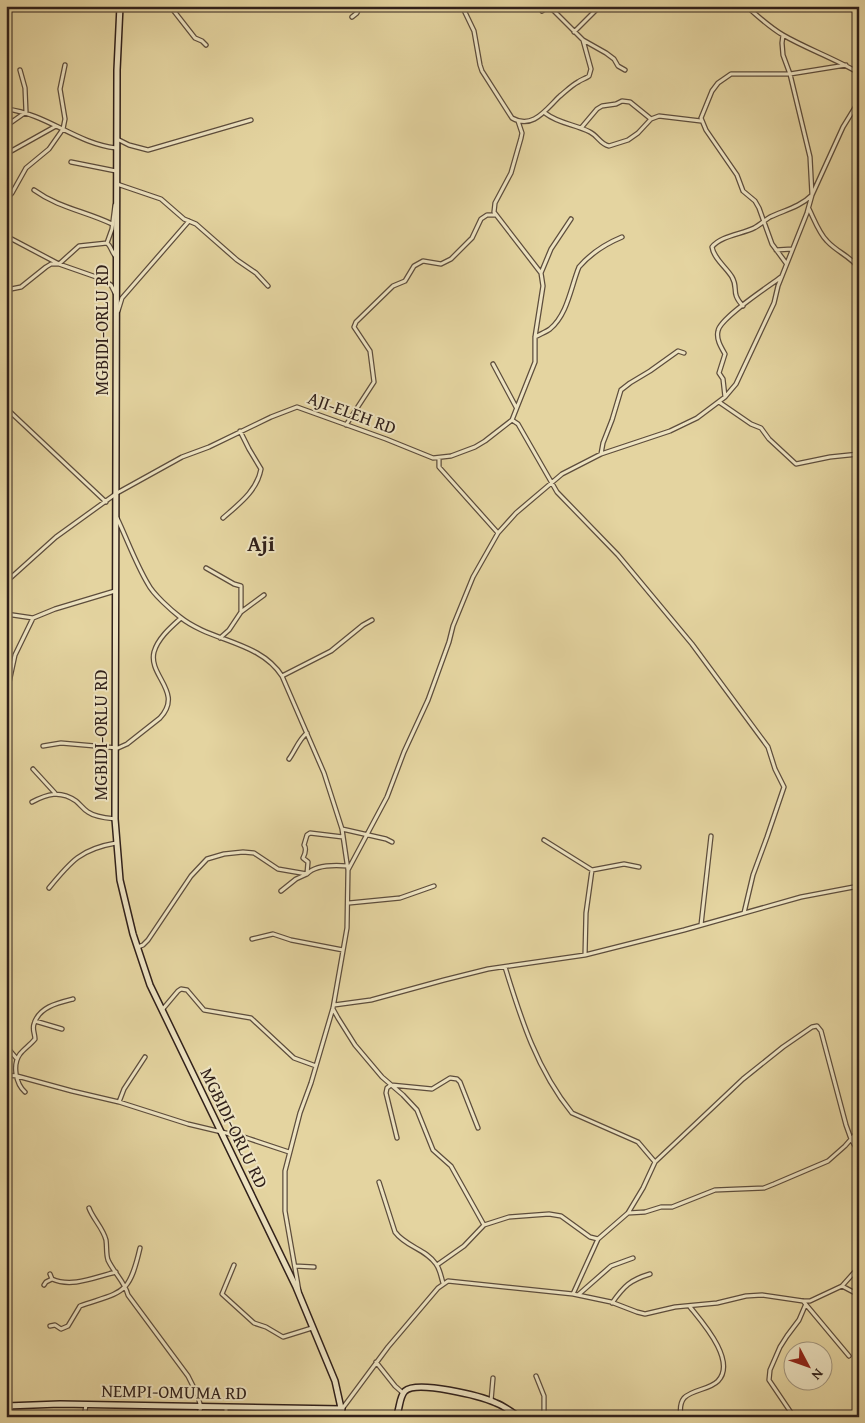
<svg xmlns="http://www.w3.org/2000/svg" width="865" height="1423" font-family="'Gentium Book Plus',serif">
	<style>
		.lines { fill: none; stroke-linecap: round; stroke-linejoin: round }
		.street-casing { stroke: #5d4d3c; stroke-width: 5.5 }
		.secondary-casing { stroke: #30201a; stroke-width: 8 }
		.street { stroke: #ede3c1; stroke-width: 3 }
		.secondary { stroke: #ede3c1; stroke-width: 5 }
		.labels { text-anchor: middle; stroke-width: 4; stroke-linejoin: round; paint-order: stroke }
		.street-label { font-size: 18px; fill: #30201a; stroke: #ede3c1 }
		.district-label { font-size: 22px; font-weight: bold; fill: #30201a; stroke: #ede3c1 }
	</style>
	<rect width="100%" height="100%" fill="#e4d4a0"/>
	<filter id="stains"><feTurbulence type="fractalNoise" baseFrequency=".004" numOctaves="4"/><feColorMatrix values="0 0 0 0 .2 0 0 0 0 .09 0 0 0 0 .02 0 0 0 .5 -.17"/></filter>
	<radialGradient id="worn" r=".72"><stop offset=".6" stop-color="#630" stop-opacity="0"/><stop offset="1" stop-color="#630" stop-opacity=".3"/></radialGradient>
	<g class="lines">
		<defs>
			<path id="street" d="M 170,6 L 195,38 L 202,41 L 206,45
				M 462,6 L 474,31 L 480,65 L 482,71 L 512,118 C 533,130 546,109 560,96 C 565,92 572,85 578,82 C 582,79 585,79 589,76 L 591,69 L 583,40
				M 746,6 C 758,16 769,27 783,35 C 807,49 834,58 859,73
				M 542,11 L 546,8 L 553,10 L 583,40 L 606,53 L 614,59 L 618,66 L 625,70
				M 352,17 L 357,13 L 360,6
				M 574,32 L 600,6
				M 6,109 C 48,114 75,143 116,148
				M 545,113 C 559,124 575,124 590,132 C 598,136 600,144 609,146 L 628,140 L 638,133 L 651,119 L 659,116 L 701,121
				M 518,121 L 522,133 L 521,138 L 511,173 L 495,203 L 494,212 L 541,273
				M 6,126 L 26,112 L 25,88 L 20,70
				M 581,128 L 597,109 L 602,106 L 616,104 L 622,101 L 630,102 L 651,119
				M 117,139 L 129,145 L 148,150 L 251,120
				M 6,154 L 56,126
				M 71,162 L 116,171
				M 117,184 L 161,199 L 184,219 L 196,224 L 237,260 L 256,273 L 268,286
				M 34,190 C 59,208 85,211 112,224
				M 6,199 L 12,193 L 26,168 L 49,149 L 63,129 L 65,119 L 60,89 L 65,65
				M 809,209 C 814,219 819,233 827,241 C 837,252 850,256 859,268
				M 6,236 L 59,264 L 99,278 L 111,285 L 116,295
				M 107,243 L 112,229 L 115,205
				M 776,250 L 792,249
				M 786,263 L 772,244 L 759,208 L 755,201 L 743,191 L 737,175 L 706,130 L 701,118 L 712,91 L 718,83 L 731,74 L 790,74 L 846,65
				M 6,290 L 21,287 L 46,267 L 51,264 L 59,264 L 79,246 L 107,243 C 111,246 112,253 116,257
				M 743,306 C 730,292 739,289 732,277 C 726,267 714,259 712,247 C 720,236 742,234 754,228 C 760,225 765,220 770,217 C 785,210 800,207 812,195 L 810,157 L 790,74 L 783,55 L 782,43 L 783,35
				M 118,311 L 122,298 L 189,221
				M 535,337 C 540,334 546,332 550,329 C 568,314 571,286 579,267 C 592,252 605,244 622,237
				M 493,364 L 516,407
				M 725,397 L 723,379 L 719,373 L 725,354 C 721,347 716,339 718,331 C 720,318 768,287 781,277
				M 719,402 L 751,424 L 761,428 L 769,439 L 796,464 L 830,457 L 859,454
				M 6,408 L 106,502
				M 512,420 L 518,424 L 557,492 L 618,555 L 692,644 L 768,747 L 775,769 L 784,787 L 767,837 L 753,875 L 744,913
				M 346,425 L 374,382 L 370,351 L 354,327 L 356,322 L 393,286 L 405,281 L 414,266 L 423,261 L 441,264 L 451,259 L 472,238 L 481,219 L 487,215 L 495,215
				M 601,454 L 603,443 L 612,420 L 621,390 L 630,383 L 650,371 L 678,351 L 684,353
				M 439,458 L 439,467 L 498,533
				M 117,518 C 127,539 136,564 148,584 C 153,594 171,610 180,617 C 211,642 260,641 282,676 L 324,773 L 342,829 L 348,870 L 347,928 L 333,1008 L 311,1083 L 300,1113 L 285,1171 L 285,1211 L 299,1291
				M 223,518 C 239,504 257,491 261,469 L 249,449 L 240,431
				M 206,568 L 234,584 L 241,586 L 241,612
				M 6,582 L 56,537 L 117,493 L 182,457 L 209,447 L 271,417 L 297,407 L 386,439 L 433,458 L 451,456 L 475,447 L 485,441 L 512,420 L 535,362 L 535,337 L 543,286 L 541,273 L 551,249 L 571,219
				M 6,614 L 33,618 L 55,609 L 115,591
				M 220,638 L 229,630 L 241,612 L 264,595
				M 282,676 L 331,651 L 363,625 L 372,620
				M 7,692 L 15,655 L 33,618
				M 43,746 L 61,743 L 118,748 L 127,744 L 160,718 C 184,692 148,676 154,652 C 158,638 171,627 181,618
				M 289,759 C 295,751 299,739 307,733
				M 33,769 L 55,793
				M 32,802 C 47,794 60,790 76,801 C 80,804 83,809 88,812 C 95,817 106,818 115,819
				M 342,829 L 386,839 L 392,842
				M 544,840 L 592,870 L 586,913 L 585,955
				M 348,870 L 387,797 L 404,752 L 428,700 L 449,642 L 453,626 L 473,577 L 498,533 L 516,513 L 562,474 L 601,454 L 670,431 L 697,418 L 725,397 L 736,384 L 774,303 L 778,286 L 807,213 L 812,195 L 843,127 L 859,101
				M 592,870 L 624,864 L 639,867
				M 49,888 C 71,861 81,849 116,843
				M 281,891 L 296,879 L 307,874 L 308,862 L 303,858 C 305,854 307,849 304,845 L 307,835 L 310,833 L 343,837
				M 349,903 L 400,898 L 434,886
				M 701,925 L 711,836
				M 252,939 L 273,934 L 291,940 L 343,950
				M 138,947 L 143,945 L 148,940 L 191,876 L 207,859 L 224,854 L 243,852 L 254,853 L 278,869 L 307,874 C 316,864 336,865 348,866
				M 505,967 C 521,1019 537,1070 572,1113 L 638,1142 L 655,1162
				M 334,1005 L 371,1000 L 444,980 L 488,969 L 585,955 L 684,930 L 801,897 L 859,886
				M 333,1009 L 338,1018 L 355,1045 L 382,1077 L 403,1095 L 417,1110 L 433,1150 L 451,1166 L 484,1225
				M 162,1010 L 178,991 L 181,989 L 187,990 L 204,1010 L 251,1018 L 294,1058 L 316,1066
				M 35,1021 L 62,1029
				M 6,1046 L 17,1059
				M 6,1075 L 17,1076 L 72,1091 L 119,1102 L 188,1124 L 247,1138 L 289,1152
				M 25,1092 C 16,1084 12,1065 20,1054 C 24,1049 30,1045 35,1039 C 35,1034 32,1029 34,1024 C 39,1007 57,1003 73,999
				M 119,1102 L 124,1089 L 145,1057
				M 397,1138 L 386,1093 L 387,1088 L 391,1085 L 432,1089 L 450,1078 L 457,1079 L 460,1082 L 478,1128
				M 379,1182 L 395,1232 C 406,1247 426,1249 436,1264 C 440,1269 441,1277 443,1283
				M 89,1208 C 93,1219 103,1228 106,1240 C 107,1247 106,1254 108,1260 C 114,1273 125,1282 128,1295 L 188,1376 L 197,1394 L 201,1407 L 198,1417
				M 628,1213 L 645,1212 L 661,1207 L 672,1207 L 715,1190 L 764,1188 L 774,1184 L 828,1161 L 845,1146 L 859,1130
				M 234,1265 L 222,1294 L 254,1323 L 266,1327 L 283,1337 L 312,1328
				M 437,1265 L 464,1246 L 484,1225 L 509,1217 L 549,1214 L 561,1216 L 590,1237 L 598,1239
				M 295,1266 L 314,1267
				M 50,1274 L 52,1279 C 72,1288 95,1277 116,1272
				M 44,1285 L 46,1282 L 52,1279
				M 842,1286 L 859,1295
				M 573,1294 L 598,1239 L 628,1213 L 643,1188 L 655,1162 L 743,1079 L 783,1047 L 812,1027 L 817,1026 L 821,1031 L 846,1125 L 851,1139 L 859,1153
				M 578,1295 L 611,1266 L 633,1258
				M 803,1301 L 849,1356
				M 612,1303 C 624,1286 630,1280 650,1274
				M 50,1326 L 55,1325 L 61,1329 L 68,1326 L 80,1306 C 123,1291 129,1296 140,1248
				M 376,1362 L 395,1386 L 403,1393
				M 536,1376 L 544,1396 L 544,1417
				M 491,1401 L 493,1378
				M 226,1407 L 226,1417
				M 342,1409 L 388,1347 L 438,1288 L 448,1281 L 573,1294 L 611,1302 L 637,1312 L 645,1314 L 675,1307 L 717,1303 L 746,1296 L 762,1295 L 803,1301 L 810,1301 L 842,1286 L 859,1267
				M 84,1417 L 86,1405
				M 681,1417 C 680,1411 680,1403 684,1398 C 693,1389 709,1390 718,1381 C 737,1361 702,1322 690,1307
				M 794,1417 L 769,1380 L 770,1370 L 780,1347 L 787,1336 L 799,1320 L 805,1306"/>
			<path id="secondary" d="M 120,6 L 117,70 L 115,819 L 120,880 L 133,934 L 150,985 L 296,1287 L 335,1381 L 343,1417
				M 6,1406 L 60,1404 L 342,1409
				M 396,1417 C 400,1409 399,1397 405,1391 C 417,1380 481,1396 496,1403 C 504,1406 512,1412 519,1417"/>
		</defs>
		<use href="#street" class="street-casing"/>
		<use href="#secondary" class="secondary-casing"/>
		<use href="#street" class="street"/>
		<use href="#secondary" class="secondary"/>
	</g>
	<g class="labels">
		<g class="street-label">
			<text transform="translate(102 330) rotate(-90)" y="6">MGBIDI-ORLU RD</text>
			<text transform="translate(352 413) rotate(20)" y="6">AJI-ELEH RD</text>
			<text transform="translate(101 735) rotate(-90)" y="6">MGBIDI-ORLU RD</text>
			<text transform="translate(234 1128) rotate(64)" y="6">MGBIDI-ORLU RD</text>
			<text transform="translate(174 1392) rotate(1)" y="6">NEMPI-OMUMA RD</text>
		</g>
		<g class="district-label">
			<text x="261" y="551">Aji</text>
		</g>
	</g>
	<rect width="865" height="1423" fill="none" stroke="#e4d4a0" stroke-width="25"/>
	<rect x="8" y="8" width="850" height="1408" fill="none" stroke="#30201a" stroke-width="2.5"/>
	<rect x="12" y="12" width="840" height="1398" fill="none" stroke="#30201a"/>
	<g transform="translate(808 1366) rotate(131)"><circle r="24" fill="#ede3c1" stroke="#a1957e"/>
	<path d="M0-4L9 19L0 12L-9 19Z" fill="#8f2418"/>
	<text y="-8" font-size="14" font-weight="bold" text-anchor="middle" fill="#30201a">N</text>
	</g>
	<rect width="100%" height="100%" filter="url(#stains)"/>
	<rect width="100%" height="100%" fill="url(#worn)"/>
</svg>
